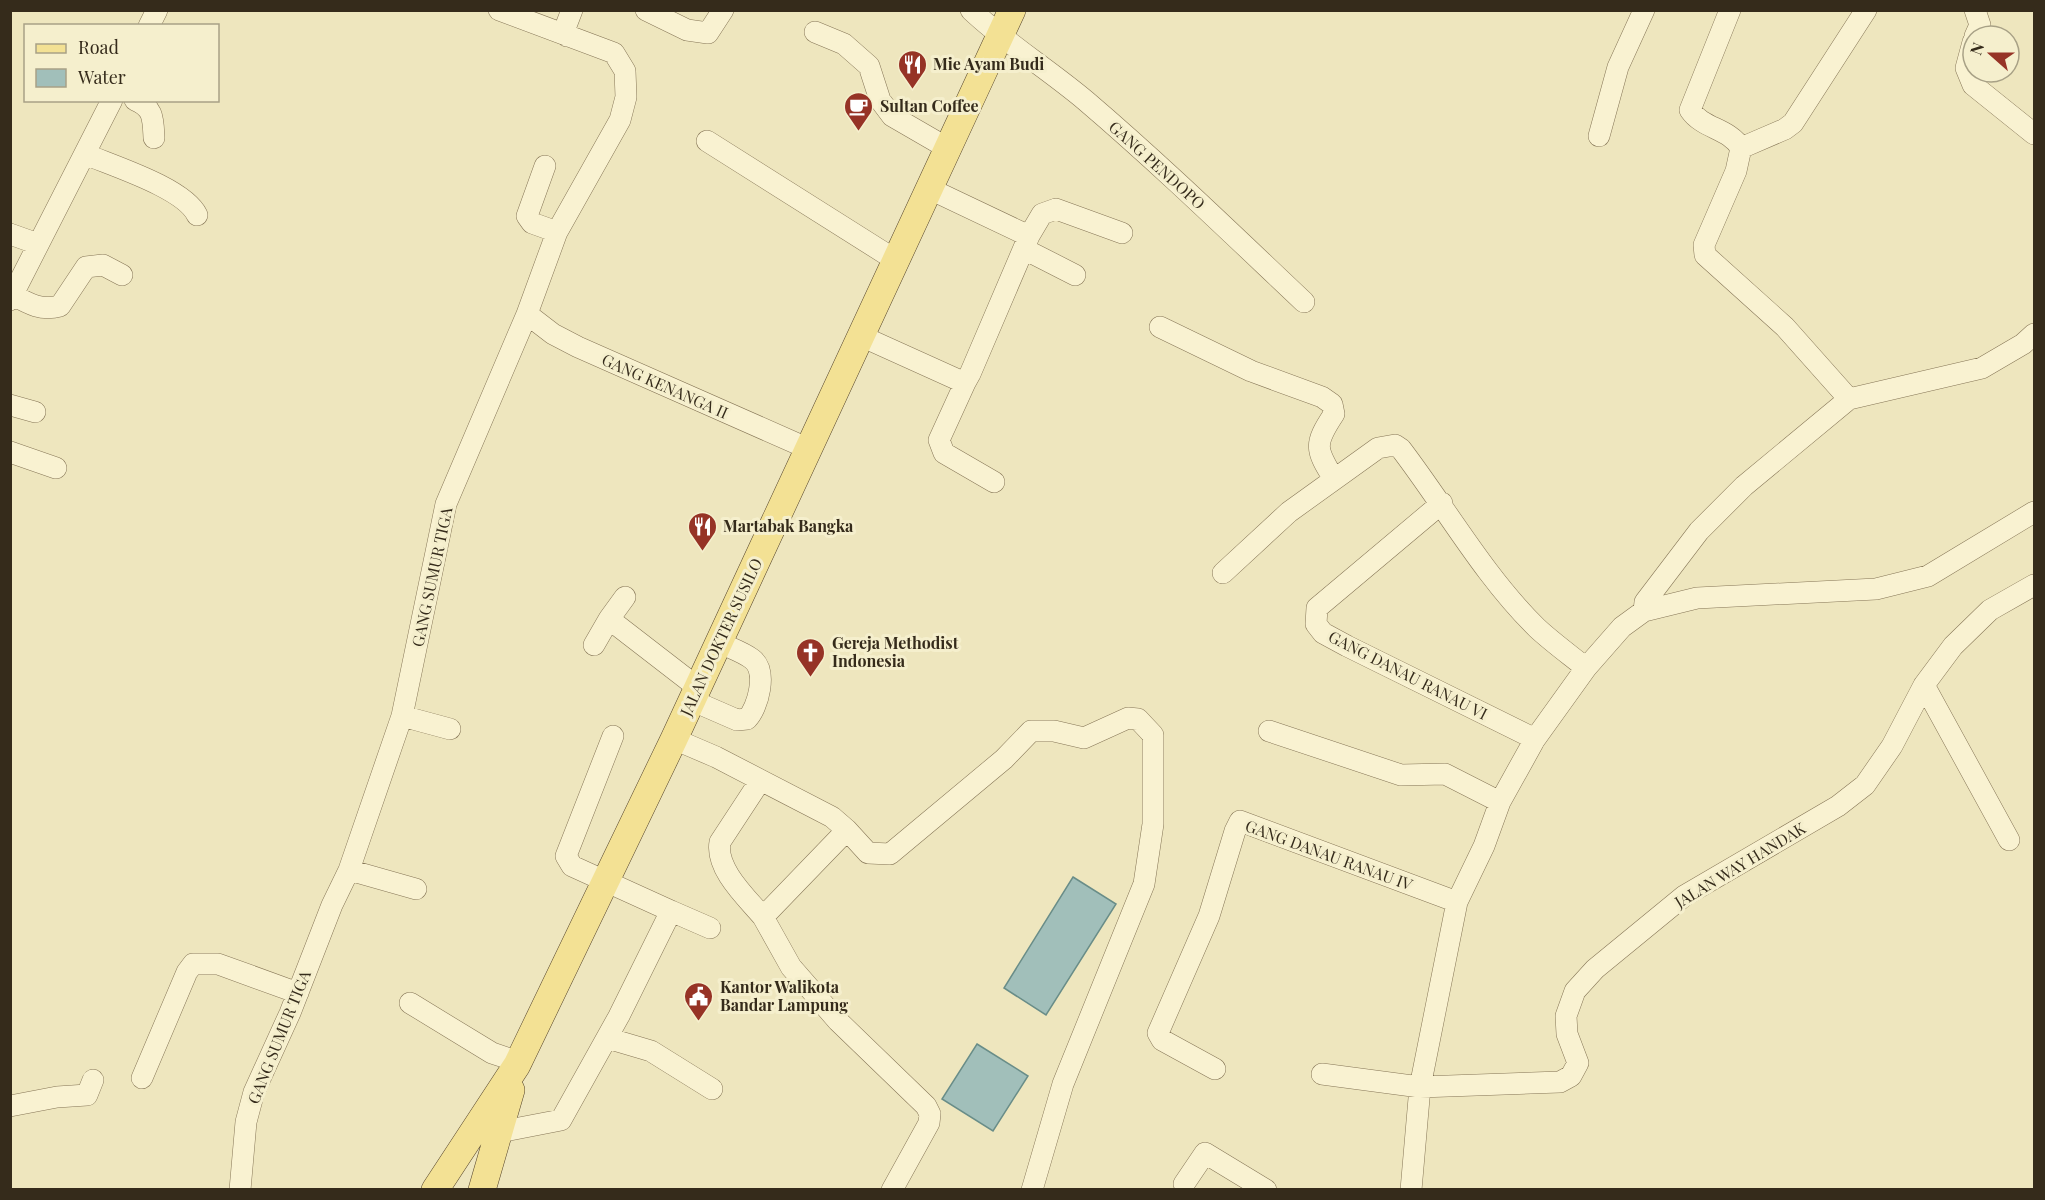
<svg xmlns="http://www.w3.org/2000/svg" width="2045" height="1200" font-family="'Playfair Display',serif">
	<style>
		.water { fill: #a1bfba; stroke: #698d88; stroke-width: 1.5 }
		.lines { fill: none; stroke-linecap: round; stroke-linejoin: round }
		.minor-casing { stroke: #867657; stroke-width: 22 }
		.major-casing { stroke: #54432b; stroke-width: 28 }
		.minor { stroke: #f9f2d1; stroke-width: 21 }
		.major { stroke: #f3e194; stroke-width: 27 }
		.labels { text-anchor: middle; stroke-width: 6; stroke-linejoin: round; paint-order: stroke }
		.poi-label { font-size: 16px; font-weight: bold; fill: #352b1b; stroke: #f5efcd; text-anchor: start }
		.street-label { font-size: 16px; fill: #352b1b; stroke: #f5efcd }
	</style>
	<rect width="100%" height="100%" fill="#eee6be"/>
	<path class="water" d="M 1073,877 L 1116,904 L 1046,1015 L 1004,988 Z
		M 977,1044 L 1028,1076 L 993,1131 L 942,1099 Z"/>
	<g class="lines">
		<defs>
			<path id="minor" d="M 646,10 L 687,30 L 708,33 L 723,10
				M 971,10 C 1007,44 1048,69 1086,101 C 1161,165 1232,234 1304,302
				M 1730,10 L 1690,110 C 1703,129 1729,128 1741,148 L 1736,171 L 1704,245 L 1705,255 L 1785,327 L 1849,399
				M 149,26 L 157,10
				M 815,32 L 844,44 L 869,66 L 880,100 L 892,116 L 949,149
				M 567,36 L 564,31 L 572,10
				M 1975,36 L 1980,25 L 1975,10
				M 1973,42 L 1966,68 L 1973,85 L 2034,134
				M 135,100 C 154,108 153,119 154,138
				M 1599,136 L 1618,67 L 1644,10
				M 707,141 L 897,261
				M 1741,148 L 1785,129 L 1793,123 L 1866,10
				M 85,154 C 113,166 184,188 197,215
				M 545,166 L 527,216 L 532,223 L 557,232
				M 10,234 L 38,244
				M 1029,236 L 1042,214 L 1056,209 L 1122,233
				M 1024,249 L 1075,275
				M 13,295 C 29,304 41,311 60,306 L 86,267 L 103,265 L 122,275
				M 10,300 L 112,100
				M 527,314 L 553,334 L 578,347 L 809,449
				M 1160,327 L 1251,371 L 1322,397 L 1332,404 L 1334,414 C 1314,444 1315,449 1334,479
				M 861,336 L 965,383 L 970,374 L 1029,236 L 930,189
				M 965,383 L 939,440 L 944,453 L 994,482
				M 10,405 L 35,412
				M 10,452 L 56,468
				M 1442,503 L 1317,608 L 1316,624 L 1323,633 L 1347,646 L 1535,739
				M 1223,573 L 1289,512 L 1378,448 L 1395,445 L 1401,449 C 1446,508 1484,576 1537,628 C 1552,642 1570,655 1586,668
				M 625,597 L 609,619 L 697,687
				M 1644,611 L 1645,602 L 1699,531 L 1744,486 L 1849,399 L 1982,368 L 2023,344 L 2034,334
				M 594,645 L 609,619
				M 1924,685 L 2009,840
				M 691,700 L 737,720 L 747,719 C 758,708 768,671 752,659 C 743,652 728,647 718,642
				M 402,716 L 450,729
				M 1269,731 L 1401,775 L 1445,774 L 1500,802
				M 674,739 L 716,757 L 832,817 L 847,830 L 763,917 C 747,898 715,869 720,842 L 760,781
				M 847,830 L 868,853 L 890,854 L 1004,759 L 1031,731 L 1054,731 L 1084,738 L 1128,718 L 1138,719 L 1153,735 L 1153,824 L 1144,884 L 1063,1084 L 1032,1190
				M 349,870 L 416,889
				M 671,911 L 710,928
				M 763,917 L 791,967 L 838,1021 L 926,1106 L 930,1114 L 929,1123 L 892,1190
				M 410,1003 L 492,1053 L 519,1062
				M 607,1038 L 651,1051 L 712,1089
				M 1215,1069 L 1162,1040 L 1158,1033 L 1209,916 L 1235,831 L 1240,821 L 1457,902
				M 1322,1074 L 1420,1087 L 1560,1082 L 1571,1076 L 1578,1063 L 1567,1034 L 1566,1016 L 1575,991 L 1595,969 L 1684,896 L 1838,806 L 1865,785 L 1892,746 L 1924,685 L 1953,646 L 1990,610 L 2034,585
				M 142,1078 L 187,972 L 193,964 L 218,964 L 298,993
				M 10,1106 L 57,1097 L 87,1095 L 93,1080
				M 499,1132 L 561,1120 L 619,1016 L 671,911 L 572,866 L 566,856 L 613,736
				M 1184,1184 L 1205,1153 L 1266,1190
				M 240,1190 L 246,1122 L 254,1092 L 290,1013 L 332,905 L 349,870 L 402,716 L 446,504 L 527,314 L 557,232 L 620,120 L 626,97 L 625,71 L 614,53 L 499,10
				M 1411,1190 L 1420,1087 L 1457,902 L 1484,846 L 1500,802 L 1535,739 L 1586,668 L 1622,627 L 1644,611 L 1697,598 L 1876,589 L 1928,576 L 2034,512"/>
			<path id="major" d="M 435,1190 L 517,1065 L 674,739 L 1012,10
				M 482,1190 L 511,1090"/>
		</defs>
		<use href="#minor" class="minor-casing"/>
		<use href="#major" class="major-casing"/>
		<use href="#minor" class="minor"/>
		<use href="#major" class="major"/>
	</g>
	<defs>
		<symbol id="restaurant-pin" viewBox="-11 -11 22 30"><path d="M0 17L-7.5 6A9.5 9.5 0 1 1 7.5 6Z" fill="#963326" stroke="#f5efcd"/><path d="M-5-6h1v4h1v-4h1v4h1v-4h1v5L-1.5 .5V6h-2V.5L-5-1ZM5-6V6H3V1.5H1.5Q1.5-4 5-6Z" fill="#fff"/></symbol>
		<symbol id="cafe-pin" viewBox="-11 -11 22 30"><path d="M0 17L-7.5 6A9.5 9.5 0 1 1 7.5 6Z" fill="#963326" stroke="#f5efcd"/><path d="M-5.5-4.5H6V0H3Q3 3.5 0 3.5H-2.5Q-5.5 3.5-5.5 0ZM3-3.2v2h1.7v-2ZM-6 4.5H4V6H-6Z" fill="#fff"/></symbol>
		<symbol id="church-pin" viewBox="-11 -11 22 30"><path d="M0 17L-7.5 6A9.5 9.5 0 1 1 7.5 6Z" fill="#963326" stroke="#f5efcd"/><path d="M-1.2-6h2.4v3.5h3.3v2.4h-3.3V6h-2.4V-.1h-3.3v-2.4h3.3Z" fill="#fff"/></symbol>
		<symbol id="civic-pin" viewBox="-11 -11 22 30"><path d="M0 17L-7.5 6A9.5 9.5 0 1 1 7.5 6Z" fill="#963326" stroke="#f5efcd"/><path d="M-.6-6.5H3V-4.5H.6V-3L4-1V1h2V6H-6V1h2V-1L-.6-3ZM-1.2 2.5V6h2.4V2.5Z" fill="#fff"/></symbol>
	</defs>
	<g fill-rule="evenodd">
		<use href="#restaurant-pin" x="896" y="48" width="33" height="45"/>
		<use href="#cafe-pin" x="842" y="90" width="33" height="45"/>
		<use href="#restaurant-pin" x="686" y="510" width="33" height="45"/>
		<use href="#church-pin" x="794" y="636" width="33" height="45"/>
		<use href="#civic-pin" x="682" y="980" width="33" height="45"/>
	</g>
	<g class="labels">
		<g class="poi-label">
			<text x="933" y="70">Mie Ayam Budi</text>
			<text x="880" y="112">Sultan Coffee</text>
			<text x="723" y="532">Martabak Bangka</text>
			<text x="832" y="649">Gereja Methodist<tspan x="832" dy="18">Indonesia</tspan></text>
			<text x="720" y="993">Kantor Walikota<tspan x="720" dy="18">Bandar Lampung</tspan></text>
		</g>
		<g class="street-label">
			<text transform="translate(1157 165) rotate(42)" y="6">GANG PENDOPO</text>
			<text transform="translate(665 386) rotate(24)" y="6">GANG KENANGA II</text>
			<text transform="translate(432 577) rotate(-78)" y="6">GANG SUMUR TIGA</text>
			<text transform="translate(721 637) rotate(-65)" y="6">JALAN DOKTER SUSILO</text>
			<text transform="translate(1408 675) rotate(27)" y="6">GANG DANAU RANAU VI</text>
			<text transform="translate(1329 855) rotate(20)" y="6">GANG DANAU RANAU IV</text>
			<text transform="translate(1740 865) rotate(-31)" y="6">JALAN WAY HANDAK</text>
			<text transform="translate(279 1037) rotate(-68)" y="6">GANG SUMUR TIGA</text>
		</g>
	</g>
	<rect width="2045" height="1200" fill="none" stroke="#352b1b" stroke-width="24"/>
	<rect x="24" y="24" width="195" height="78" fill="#f5efcd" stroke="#a8a186" stroke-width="1.5"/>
	<rect x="36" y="44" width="30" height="9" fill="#f3e194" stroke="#a8a186" stroke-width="1.5"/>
	<text x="78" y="54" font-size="18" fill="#352b1b">Road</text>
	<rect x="36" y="69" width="30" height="18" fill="#a1bfba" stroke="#a8a186" stroke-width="1.5"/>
	<text x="78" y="84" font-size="18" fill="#352b1b">Water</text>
	<g transform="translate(1991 54) rotate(291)"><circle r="28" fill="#f5efcd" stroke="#a8a186" stroke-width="1.5"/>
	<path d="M0-4.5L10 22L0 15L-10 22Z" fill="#963326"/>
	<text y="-9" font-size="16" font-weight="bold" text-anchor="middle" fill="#352b1b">N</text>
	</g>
</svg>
